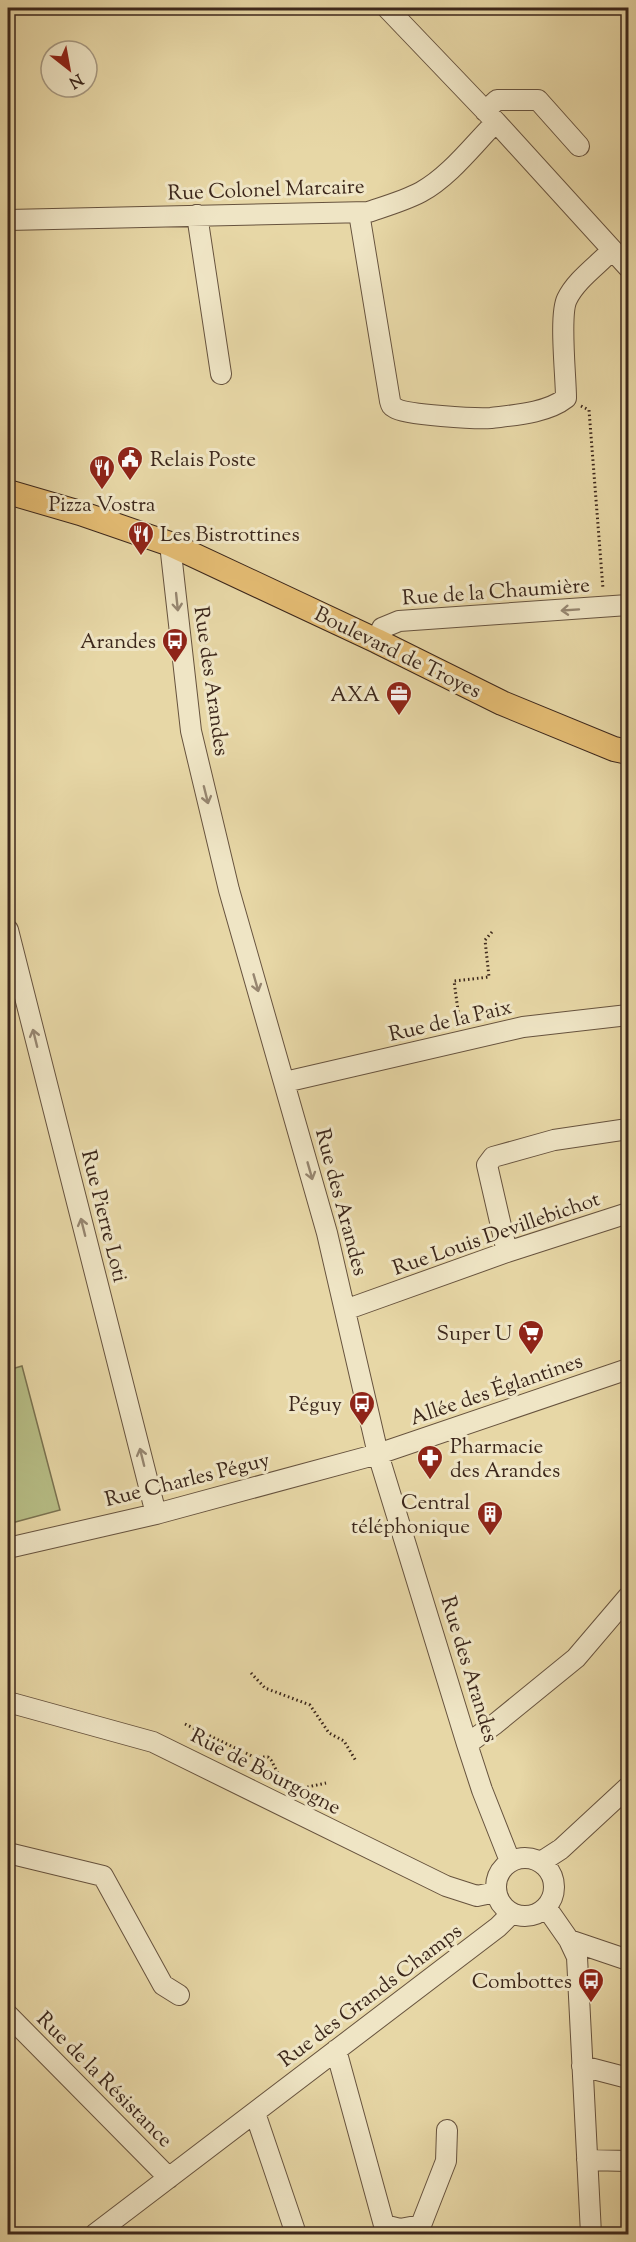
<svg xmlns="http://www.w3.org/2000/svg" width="636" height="2242" font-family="'Sorts Mill Goudy',serif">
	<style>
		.green { fill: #b7be86; stroke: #7a7250; stroke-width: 1.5 }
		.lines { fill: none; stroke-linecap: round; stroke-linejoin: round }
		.minor-casing { stroke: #67533e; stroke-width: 22 }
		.major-casing { stroke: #3c271b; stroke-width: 26 }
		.path { stroke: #3c271b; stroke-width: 3; stroke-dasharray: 1.5 3; stroke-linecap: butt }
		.minor { stroke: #efe5c5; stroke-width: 20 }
		.major { stroke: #e4bc73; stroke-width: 24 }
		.oneway { stroke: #968670 }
		.labels { text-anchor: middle; stroke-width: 6; stroke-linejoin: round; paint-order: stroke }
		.street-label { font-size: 21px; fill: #3c271b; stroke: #efe5c5 }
		.poi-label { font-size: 21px; fill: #3c271b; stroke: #efe5c5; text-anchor: end }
	</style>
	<rect width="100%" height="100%" fill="#e7d7a6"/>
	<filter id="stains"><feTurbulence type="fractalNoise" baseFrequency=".00333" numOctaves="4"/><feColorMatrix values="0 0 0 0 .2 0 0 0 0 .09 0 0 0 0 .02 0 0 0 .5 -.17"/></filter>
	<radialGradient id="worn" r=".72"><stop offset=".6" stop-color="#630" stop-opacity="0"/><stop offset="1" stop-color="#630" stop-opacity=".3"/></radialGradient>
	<path class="green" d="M 22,1366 L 60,1510 L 8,1524 L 8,1370 Z"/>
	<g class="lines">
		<defs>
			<path id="minor" d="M 387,8 L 496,122 L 628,267
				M 485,111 L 497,100 L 538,100 L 579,146
				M 359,213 L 390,401 C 391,405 391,406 395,408 C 405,415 477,419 491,418 C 515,415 547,413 566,398 C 566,376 559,315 567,299 C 576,280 598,265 612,250
				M 197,215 L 221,374
				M 8,220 L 368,212 C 386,206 404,201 421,192 C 450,176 473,145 496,122
				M 170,544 L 191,731 L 229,890 L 327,1233 L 378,1454 L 467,1744 L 482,1790 L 510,1861
				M 377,641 L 382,628 L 399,621 L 628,605
				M 8,930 L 156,1514
				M 285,1082 L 523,1027 L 628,1015
				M 507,1252 L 487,1165 L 493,1157 L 554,1140 L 628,1129
				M 345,1310 L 507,1252 L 628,1213
				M 8,1548 L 156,1514 L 378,1454 L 628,1369
				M 8,1702 L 153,1742 L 446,1886 L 477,1896 L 496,1892
				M 467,1744 L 495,1724 L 576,1658 L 628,1597
				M 8,1853 L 103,1876 L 163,1985 L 179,1995
				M496 1887a29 29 0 1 1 58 0a29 29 0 1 1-58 0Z
				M 541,1862 L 561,1849 L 628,1787
				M 546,1907 L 569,1940 L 577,1957 L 591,2234
				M 569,1940 L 628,1960
				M 8,2015 L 169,2178
				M 336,2050 L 384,2225 L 400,2229 L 421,2225 L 446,2161 L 447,2130
				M 582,2066 L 628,2078
				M 255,2113 L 296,2234
				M 587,2160 L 628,2161
				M 95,2234 L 498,1927 L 512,1913"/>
			<path id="major" d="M 8,492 L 80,513 L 170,544 L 377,641 L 502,703 L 614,749 L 628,752"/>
		</defs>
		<use href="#minor" class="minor-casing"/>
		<use href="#major" class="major-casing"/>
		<path class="path" d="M 581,406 L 589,410 L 603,589
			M 460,1025 L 454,981 L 489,977 L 485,940 L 492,932
			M 251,1673 L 265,1688 L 310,1705 L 329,1733 L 344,1741 L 356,1761
			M 185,1724 L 254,1757 L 268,1757 L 271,1760 L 284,1785
			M 294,1790 L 326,1783"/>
		<use href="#minor" class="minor"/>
		<use href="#major" class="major"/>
	</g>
	<defs><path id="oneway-shaft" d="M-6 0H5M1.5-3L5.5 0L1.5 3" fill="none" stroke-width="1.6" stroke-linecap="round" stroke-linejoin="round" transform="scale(1.5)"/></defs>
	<g class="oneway">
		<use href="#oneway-shaft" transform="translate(177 602) rotate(84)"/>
		<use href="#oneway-shaft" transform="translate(570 610) rotate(176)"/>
		<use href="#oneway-shaft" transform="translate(206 795) rotate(76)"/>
		<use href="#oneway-shaft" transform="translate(256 983) rotate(74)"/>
		<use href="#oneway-shaft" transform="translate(35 1038) rotate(-104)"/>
		<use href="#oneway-shaft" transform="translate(310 1171) rotate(74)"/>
		<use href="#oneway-shaft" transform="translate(83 1227) rotate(-104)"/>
		<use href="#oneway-shaft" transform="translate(142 1457) rotate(-104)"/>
	</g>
	<defs>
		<symbol id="civic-pin" viewBox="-11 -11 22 30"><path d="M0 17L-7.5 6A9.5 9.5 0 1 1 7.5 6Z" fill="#8f2418" stroke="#efe5c5"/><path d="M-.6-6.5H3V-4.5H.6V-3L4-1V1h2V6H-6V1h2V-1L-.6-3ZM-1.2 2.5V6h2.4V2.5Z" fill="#fff"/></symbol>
		<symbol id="restaurant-pin" viewBox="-11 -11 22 30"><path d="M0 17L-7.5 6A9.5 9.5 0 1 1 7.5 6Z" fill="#8f2418" stroke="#efe5c5"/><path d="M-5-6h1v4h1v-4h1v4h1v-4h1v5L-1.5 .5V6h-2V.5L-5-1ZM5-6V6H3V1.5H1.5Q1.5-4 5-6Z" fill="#fff"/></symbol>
		<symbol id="bus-pin" viewBox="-11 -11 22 30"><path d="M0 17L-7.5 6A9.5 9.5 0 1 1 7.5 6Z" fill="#8f2418" stroke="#efe5c5"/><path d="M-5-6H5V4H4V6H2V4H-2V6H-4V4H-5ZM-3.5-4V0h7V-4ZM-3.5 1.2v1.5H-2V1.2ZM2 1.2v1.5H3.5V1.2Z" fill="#fff"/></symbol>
		<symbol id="office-pin" viewBox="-11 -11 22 30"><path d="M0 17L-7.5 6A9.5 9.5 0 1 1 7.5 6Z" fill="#8f2418" stroke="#efe5c5"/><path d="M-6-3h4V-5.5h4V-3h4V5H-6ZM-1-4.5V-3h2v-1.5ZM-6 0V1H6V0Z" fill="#fff"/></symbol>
		<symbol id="supermarket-pin" viewBox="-11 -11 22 30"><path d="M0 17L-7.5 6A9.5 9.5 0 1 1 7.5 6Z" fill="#8f2418" stroke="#efe5c5"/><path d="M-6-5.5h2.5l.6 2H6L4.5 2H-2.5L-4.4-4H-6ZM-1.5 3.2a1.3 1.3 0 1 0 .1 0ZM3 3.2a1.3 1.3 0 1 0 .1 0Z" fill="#fff"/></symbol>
		<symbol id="pharmacy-pin" viewBox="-11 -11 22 30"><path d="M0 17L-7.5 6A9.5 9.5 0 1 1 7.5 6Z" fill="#8f2418" stroke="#efe5c5"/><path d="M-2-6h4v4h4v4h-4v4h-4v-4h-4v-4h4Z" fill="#fff"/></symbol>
		<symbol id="building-pin" viewBox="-11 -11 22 30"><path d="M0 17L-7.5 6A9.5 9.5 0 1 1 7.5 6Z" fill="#8f2418" stroke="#efe5c5"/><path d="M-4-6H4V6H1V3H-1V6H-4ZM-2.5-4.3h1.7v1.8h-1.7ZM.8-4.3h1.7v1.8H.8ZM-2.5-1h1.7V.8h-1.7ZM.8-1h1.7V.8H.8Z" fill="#fff"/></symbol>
	</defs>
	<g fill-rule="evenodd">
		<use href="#civic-pin" x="115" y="444" width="30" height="40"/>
		<use href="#restaurant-pin" x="87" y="453" width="30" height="40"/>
		<use href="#restaurant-pin" x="126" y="519" width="30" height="40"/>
		<use href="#bus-pin" x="160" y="626" width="30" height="40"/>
		<use href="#office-pin" x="384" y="679" width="30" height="40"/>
		<use href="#supermarket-pin" x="516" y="1318" width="30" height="40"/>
		<use href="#bus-pin" x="347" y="1389" width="30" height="40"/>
		<use href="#pharmacy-pin" x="415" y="1443" width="30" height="40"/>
		<use href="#building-pin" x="475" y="1499" width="30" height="40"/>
		<use href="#bus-pin" x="576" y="1966" width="30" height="40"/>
	</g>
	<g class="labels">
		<g class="street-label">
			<text transform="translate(266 189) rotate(-2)" y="7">Rue Colonel Marcaire</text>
			<text transform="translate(496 591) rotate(-4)" y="7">Rue de la Chaumière</text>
			<text transform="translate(398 652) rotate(26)" y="7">Boulevard de Troyes</text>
			<text transform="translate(212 681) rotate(82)" y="7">Rue des Arandes</text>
			<text transform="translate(450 1020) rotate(-13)" y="7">Rue de la Paix</text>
			<text transform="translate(342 1202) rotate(75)" y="7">Rue des Arandes</text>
			<text transform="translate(105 1216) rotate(76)" y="7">Rue Pierre Loti</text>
			<text transform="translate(496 1233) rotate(-19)" y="7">Rue Louis Devillebichot</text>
			<text transform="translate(496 1389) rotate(-19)" y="7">Allée des Églantines</text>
			<text transform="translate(187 1479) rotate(-14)" y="7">Rue Charles Péguy</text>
			<text transform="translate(470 1669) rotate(73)" y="7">Rue des Arandes</text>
			<text transform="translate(266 1771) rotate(27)" y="7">Rue de Bourgogne</text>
			<text transform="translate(370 1995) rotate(-37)" y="7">Rue des Grands Champs</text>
			<text transform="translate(105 2079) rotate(45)" y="7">Rue de la Résistance</text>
		</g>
		<g class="poi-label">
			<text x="150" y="466" text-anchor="start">Relais Poste</text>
			<text x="102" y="511" text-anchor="middle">Pizza Vostra</text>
			<text x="160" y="541" text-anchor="start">Les Bistrottines</text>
			<text x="156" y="648">Arandes</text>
			<text x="380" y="701">AXA</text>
			<text x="512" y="1340">Super U</text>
			<text x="342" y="1411">Péguy</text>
			<text x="450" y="1453" text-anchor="start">Pharmacie<tspan x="450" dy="24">des Arandes</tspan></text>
			<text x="470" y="1509">Central<tspan x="470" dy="24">téléphonique</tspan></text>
			<text x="572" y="1988">Combottes</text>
		</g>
	</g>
	<rect width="636" height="2242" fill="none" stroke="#e7d7a6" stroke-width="30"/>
	<rect x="9" y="9" width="618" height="2224" fill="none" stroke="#3c271b" stroke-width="3"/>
	<rect x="15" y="15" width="606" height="2212" fill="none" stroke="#3c271b" stroke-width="1.5"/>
	<g transform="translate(69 69) rotate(149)"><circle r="28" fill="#efe5c5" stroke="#a79981" stroke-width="1.5"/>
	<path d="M0-4.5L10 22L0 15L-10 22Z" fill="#8f2418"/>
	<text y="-9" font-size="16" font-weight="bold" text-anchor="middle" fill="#3c271b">N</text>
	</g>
	<rect width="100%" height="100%" filter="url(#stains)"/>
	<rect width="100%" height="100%" fill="url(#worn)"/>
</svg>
